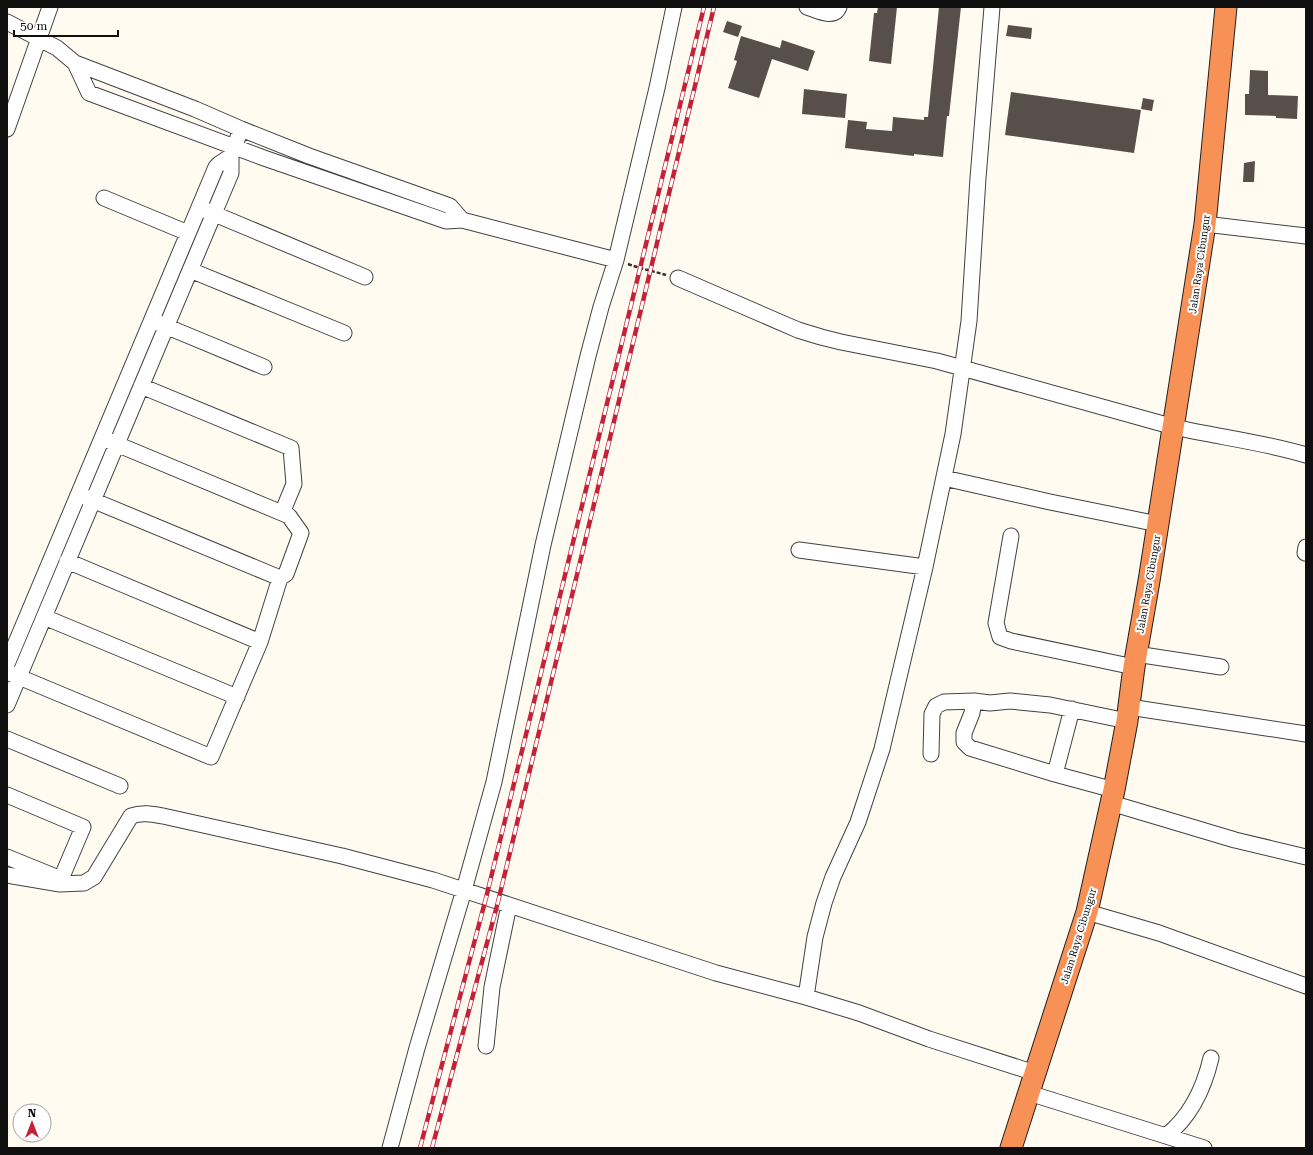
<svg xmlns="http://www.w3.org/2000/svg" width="1313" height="1155" font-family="'Roboto Serif',serif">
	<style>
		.building { fill: #584e4a }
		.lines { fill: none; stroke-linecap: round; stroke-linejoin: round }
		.minor-casing { stroke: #424242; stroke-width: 17 }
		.highway-casing { stroke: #202020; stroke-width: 23 }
		.path { stroke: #313131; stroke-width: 2.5; stroke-dasharray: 4 2; stroke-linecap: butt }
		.minor { stroke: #fff; stroke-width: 15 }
		.highway { stroke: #f89155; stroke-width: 21 }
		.rail-casing { stroke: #c32238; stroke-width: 4.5 }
		.rail { stroke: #fff; stroke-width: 3; stroke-dasharray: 9; stroke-linecap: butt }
		.labels { text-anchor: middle; stroke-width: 4; stroke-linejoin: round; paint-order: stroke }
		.street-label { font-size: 10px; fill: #0f0f0f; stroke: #fff }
	</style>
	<rect width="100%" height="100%" fill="#fffbf0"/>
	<path class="building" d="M 878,7 L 897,7 L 891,64 L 869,61 L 874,13 L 877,13 Z
		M 939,7 L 961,7 L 949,116 L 947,116 L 943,157 L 914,154 L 914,156 L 845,148 L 848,120 L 867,122 L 866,129 L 892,131 L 893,117 L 924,120 L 924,117 L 928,117 Z
		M 727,21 L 742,26 L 738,37 L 723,32 Z
		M 1008,25 L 1032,28 L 1031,39 L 1006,36 Z
		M 741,36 L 780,48 L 782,40 L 815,51 L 808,71 L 772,59 L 759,98 L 728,88 L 737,61 L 734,60 Z
		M 1250,70 L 1268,71 L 1268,95 L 1298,96 L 1297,119 L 1276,118 L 1276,116 L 1245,115 L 1245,94 L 1249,94 Z
		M 804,89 L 847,94 L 845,118 L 802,114 Z
		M 1011,92 L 1141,110 L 1134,153 L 1005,135 Z
		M 1143,98 L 1154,100 L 1152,111 L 1141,109 Z
		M 1255,161 L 1254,182 L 1243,182 L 1244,163 Z"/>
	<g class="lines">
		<defs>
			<path id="minor" d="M 807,7 C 817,10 834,20 839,7
				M 7,22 L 57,48 L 75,63 L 195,109 L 241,129 L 309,156 L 450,206 L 462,220
				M 75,63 L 89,93 L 264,158 L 446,221 L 462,220 L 616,260
				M 7,129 L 50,7
				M 104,198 L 188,233
				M 205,210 L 365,277
				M 1205,224 L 1306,236
				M 190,270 L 344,333
				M 678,278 L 798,330 L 821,337 L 841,342 L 937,361 L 1174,427 C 1218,437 1263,442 1306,455
				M 158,323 L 264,367
				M 141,386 L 291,448 L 294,484 L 282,513
				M 944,478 L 1050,502 L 1158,524
				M 85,497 L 280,578
				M 1011,536 L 996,623 L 1000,637 L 1011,641 L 1134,667
				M 799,550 L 925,567
				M 1305,553 L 1306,547
				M 67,561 L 260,642
				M 44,617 L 237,697
				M 1136,654 L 1221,667
				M 7,664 L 216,167 L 219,164 L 231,156
				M 7,672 L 211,757 L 260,642 L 280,578 L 286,574 L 301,533 L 289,516 L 102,438
				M 7,705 L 231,173 L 231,156 L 241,129
				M 1129,707 L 1306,734
				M 7,739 L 120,786
				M 931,754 L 932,714 L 936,706 L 944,702 L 974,701
				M 1055,774 L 1072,709
				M 1114,790 L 1055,774 L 970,748 L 964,742 L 964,733 L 972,713 L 974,701 L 990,703 L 1010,701 L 1050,705 L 1127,721
				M 7,795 L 83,827 L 61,879 L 7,857
				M 1111,803 L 1235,840 L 1306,857
				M 7,875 L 60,884 L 84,883 L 94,877 L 131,816 C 142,812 152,814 163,816 L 342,856 L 433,880 L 716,973 L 806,997 L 859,1013 L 929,1039 L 1035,1073
				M 1087,912 L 1159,933 L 1306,986
				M 806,997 L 815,937 L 824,903 L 833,877 L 858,822 L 882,749 L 925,567 L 953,434 L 969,321 L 978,178 L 992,7
				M 486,1046 L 492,987 L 509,905
				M 1029,1093 L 1166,1136 C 1190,1117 1204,1088 1211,1058
				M 1166,1136 L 1204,1148
				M 390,1148 L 417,1048 L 464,890 L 494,782 L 543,545 L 588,356 L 601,307 L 616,260 L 657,88 L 674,7"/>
			<path id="highway" d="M 1011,1148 L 1087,912 L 1114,790 L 1127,721 L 1134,667 L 1149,581 L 1205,224 L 1226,7"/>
		</defs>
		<use href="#minor" class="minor-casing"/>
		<use href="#highway" class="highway-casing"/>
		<path class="path" d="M 628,264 C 641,269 653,271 666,275"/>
		<use href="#minor" class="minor"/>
		<use href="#highway" class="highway"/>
		<defs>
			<path id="rail" d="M 420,1148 L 486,898 L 704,7
				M 432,1148 L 498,902 L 714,7"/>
		</defs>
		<use href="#rail" class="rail-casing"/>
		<use href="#rail" class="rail"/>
	</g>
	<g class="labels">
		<g class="street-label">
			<text transform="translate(1199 264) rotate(-82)" y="4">Jalan Raya Cibungur</text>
			<text transform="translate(1148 584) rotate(-80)" y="4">Jalan Raya Cibungur</text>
			<text transform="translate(1078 936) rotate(-73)" y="4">Jalan Raya Cibungur</text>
		</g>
	</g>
	<rect width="1313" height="1155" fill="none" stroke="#0f0f0f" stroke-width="16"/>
	<g transform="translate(32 1123)"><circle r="19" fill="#ffffff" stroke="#9f9f9f"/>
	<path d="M0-3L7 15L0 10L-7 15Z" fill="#c32238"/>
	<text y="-6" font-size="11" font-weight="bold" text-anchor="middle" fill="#0f0f0f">N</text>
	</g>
	<path d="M14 30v6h104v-6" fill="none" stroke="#0f0f0f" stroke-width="2"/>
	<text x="20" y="30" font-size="12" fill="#0f0f0f" stroke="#ffffff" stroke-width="3" paint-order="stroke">50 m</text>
</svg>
